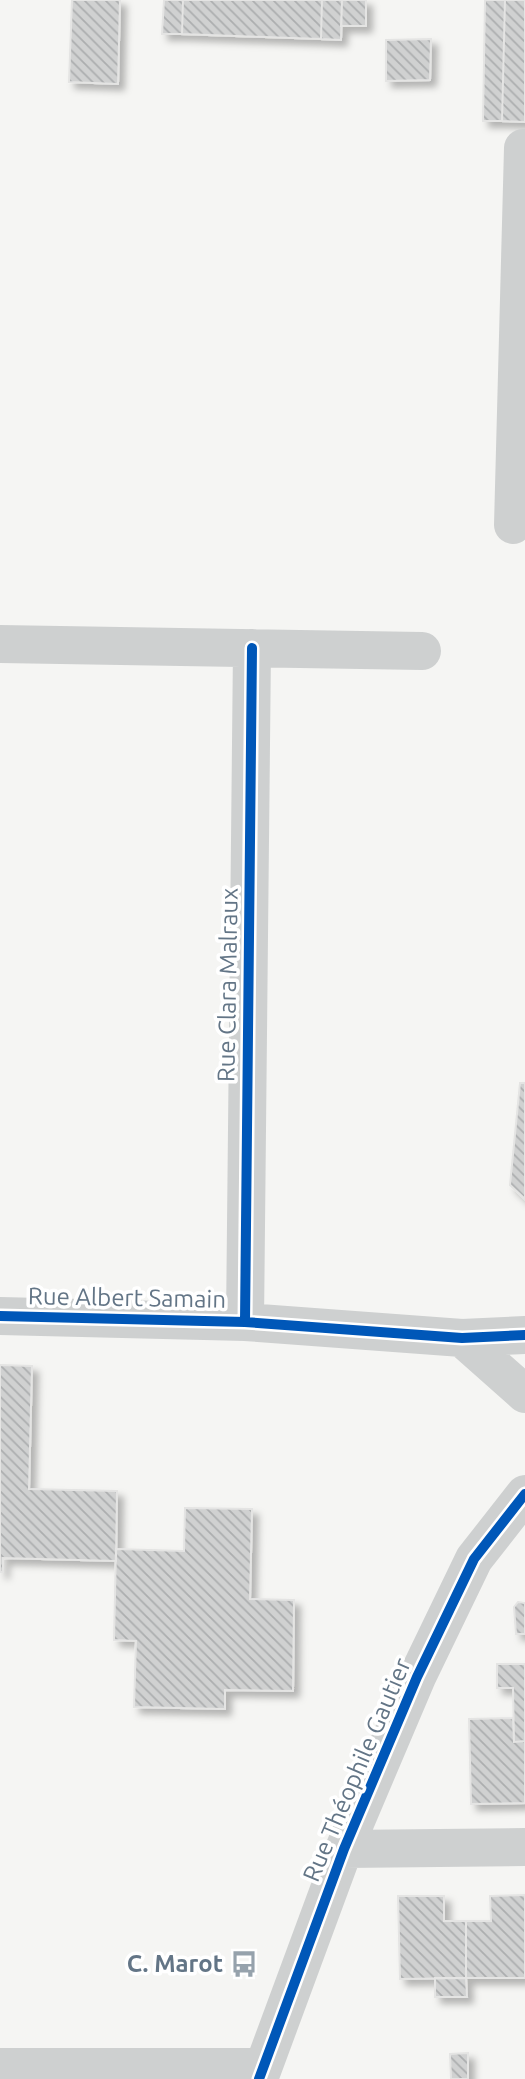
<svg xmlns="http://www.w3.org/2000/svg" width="525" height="2079" font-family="Ubuntu,sans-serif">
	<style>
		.building { fill: url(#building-back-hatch); stroke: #e4e4e3; stroke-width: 2; filter: url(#shadow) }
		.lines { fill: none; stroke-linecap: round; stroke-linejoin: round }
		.minor { stroke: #ced0d0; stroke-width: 38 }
		.cycleway-casing { stroke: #fff; stroke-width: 15 }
		.cycleway { stroke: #0057b8; stroke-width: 10 }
		.labels { text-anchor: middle; stroke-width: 7; stroke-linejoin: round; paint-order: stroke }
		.street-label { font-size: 24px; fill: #637586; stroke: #fff }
		.poi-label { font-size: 24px; font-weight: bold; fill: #637586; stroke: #fff; text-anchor: end }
	</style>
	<defs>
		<pattern id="building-back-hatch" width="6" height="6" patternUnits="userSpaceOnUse" patternTransform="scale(1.75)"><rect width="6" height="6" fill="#d0d1d1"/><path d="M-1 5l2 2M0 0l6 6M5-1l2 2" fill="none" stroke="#acaeaf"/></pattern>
		<filter id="shadow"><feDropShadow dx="6" dy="6" stdDeviation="3.5" flood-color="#0004"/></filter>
	</defs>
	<rect width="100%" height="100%" fill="#f5f5f3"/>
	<path class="building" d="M 72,0 L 120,0 L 118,84 L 69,82 Z
		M 164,0 L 183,0 L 182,34 L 162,34 Z
		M 183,0 L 322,0 L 321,39 L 182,34 Z
		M 322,0 L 342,0 L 341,40 L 321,39 Z
		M 342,0 L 366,0 L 366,26 L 341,26 Z
		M 485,0 L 505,0 L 502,121 L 483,121 Z
		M 505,0 L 525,0 L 525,122 L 502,121 Z
		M 431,39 L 430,80 L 386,81 L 386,40 Z
		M 520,1083 L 525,1083 L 525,1199 L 510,1185 Z
		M 0,1365 L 32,1366 L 29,1489 L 117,1491 L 116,1561 L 3,1558 L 3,1572 L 0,1572 Z
		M 185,1508 L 252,1509 L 250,1599 L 294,1600 L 293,1691 L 225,1690 L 225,1709 L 134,1707 L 136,1641 L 114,1640 L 116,1549 L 184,1551 Z
		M 518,1602 L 525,1603 L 525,1634 L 516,1634 L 514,1607 Z
		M 497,1664 L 525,1664 L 525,1741 L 514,1742 L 513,1688 L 497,1688 Z
		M 513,1718 L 514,1742 L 525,1741 L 525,1803 L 471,1804 L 469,1719 Z
		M 525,1895 L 525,1978 L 466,1978 L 466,1921 L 491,1921 L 490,1896 Z
		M 398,1896 L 444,1896 L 444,1921 L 466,1921 L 466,1978 L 400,1979 Z
		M 435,1978 L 466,1978 L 467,1997 L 435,1997 Z
		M 468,2053 L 468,2079 L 451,2079 L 450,2054 Z"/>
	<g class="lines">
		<path class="minor" d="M 513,525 L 523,148
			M 0,644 L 422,651
			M 0,1316 L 245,1322 L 462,1338 L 525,1335
			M 245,1322 L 252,648
			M 462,1338 L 525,1394
			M 344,1849 L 525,1847
			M 0,2067 L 262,2067
			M 259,2079 L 344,1849 L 417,1677 L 474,1559 L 525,1494"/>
		<defs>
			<path id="cycleway" d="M 0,1316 L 245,1322 L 462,1338 L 525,1335
				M 245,1322 L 252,648
				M 259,2079 L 344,1849 L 417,1677 L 474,1559 L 525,1494"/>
		</defs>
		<use href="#cycleway" class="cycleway-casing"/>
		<use href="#cycleway" class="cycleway"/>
	</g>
	<defs>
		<symbol id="bus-bare" viewBox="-9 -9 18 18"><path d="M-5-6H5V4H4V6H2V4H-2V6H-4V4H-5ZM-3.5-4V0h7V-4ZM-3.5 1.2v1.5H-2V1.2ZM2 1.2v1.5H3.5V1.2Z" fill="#96a2ac" stroke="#fff" stroke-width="2.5" paint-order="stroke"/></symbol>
	</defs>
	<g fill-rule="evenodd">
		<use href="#bus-bare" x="225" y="1945" width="38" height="38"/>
	</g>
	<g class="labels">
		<g class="street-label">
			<text transform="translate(228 985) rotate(-89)" y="8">Rue Clara Malraux</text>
			<text transform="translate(127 1298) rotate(1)" y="8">Rue Albert Samain</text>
			<text transform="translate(357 1770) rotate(-67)" y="8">Rue Théophile Gautier</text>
		</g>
		<g class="poi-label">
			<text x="223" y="1972">C. Marot</text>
		</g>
	</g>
</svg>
